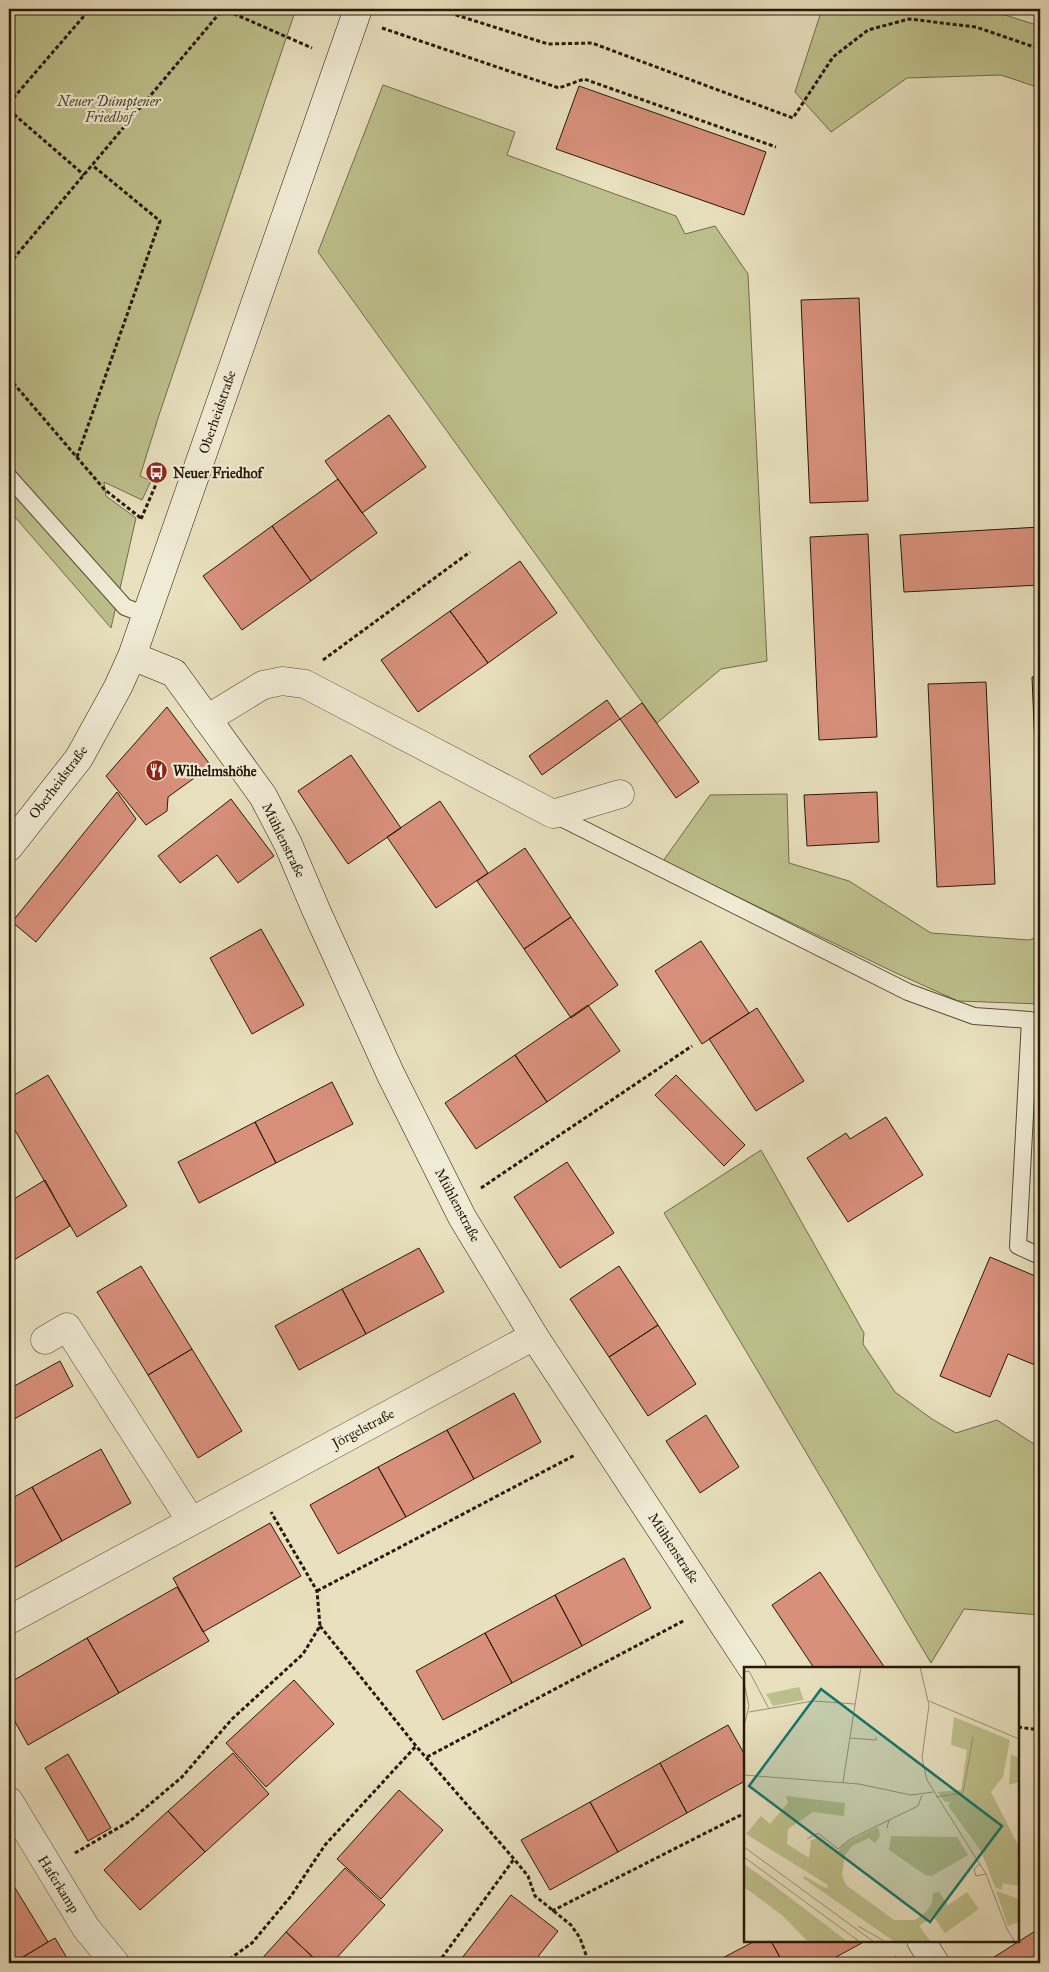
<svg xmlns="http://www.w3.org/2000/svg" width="1049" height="1972" font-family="'IM FELL Great Primer',serif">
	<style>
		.green { fill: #bdc08c; stroke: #726c4a }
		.building { fill: #d8907b; stroke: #271807 }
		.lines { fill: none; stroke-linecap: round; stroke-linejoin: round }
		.lane-casing { stroke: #574a35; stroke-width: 18 }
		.street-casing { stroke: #574a35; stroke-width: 29 }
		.secondary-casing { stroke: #271807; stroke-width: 29 }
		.path { stroke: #271807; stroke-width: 3; stroke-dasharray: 4 2.5; stroke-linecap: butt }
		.lane { stroke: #f0ebd5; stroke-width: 16 }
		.street { stroke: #f0ebd5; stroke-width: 28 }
		.secondary { stroke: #f0ebd5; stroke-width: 28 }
		.labels { text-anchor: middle; stroke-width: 4.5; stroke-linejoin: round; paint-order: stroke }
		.park-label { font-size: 14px; font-style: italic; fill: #544a2f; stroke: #f0ebd5 }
		.street-label { font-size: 14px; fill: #271807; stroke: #f0ebd5 }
		.poi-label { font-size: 14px; font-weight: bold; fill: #271807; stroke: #f0ebd5; text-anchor: start }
		.inset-road { fill: none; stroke: #9b9075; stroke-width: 1 }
		.view { fill: #0f766e; fill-opacity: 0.15; stroke: #0f766e; stroke-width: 2.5 }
		.inset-edge { fill: none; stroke: #271807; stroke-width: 2.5 }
	</style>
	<rect width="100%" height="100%" fill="#e8e0be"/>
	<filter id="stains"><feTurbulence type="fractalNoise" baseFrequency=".004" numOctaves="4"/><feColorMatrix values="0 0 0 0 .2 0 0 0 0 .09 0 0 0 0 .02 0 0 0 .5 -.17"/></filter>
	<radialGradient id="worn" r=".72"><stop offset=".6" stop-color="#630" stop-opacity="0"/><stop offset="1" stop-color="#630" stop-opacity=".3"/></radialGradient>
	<path class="green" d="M 9,9 L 296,9 L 159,415 L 140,476 L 151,481 L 142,500 L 104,482 L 106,496 L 136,518 L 111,628 L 9,510 Z
		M 822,9 L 986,9 L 1040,26 L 1040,88 L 1001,75 L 907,78 L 831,132 L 795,92 Z
		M 383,85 L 515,132 L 507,155 L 676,216 L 685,234 L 715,226 L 748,274 L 767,661 L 721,669 L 657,723 L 318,252 Z
		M 787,794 L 789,863 L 849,881 L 931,933 L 1029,940 L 1040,936 L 1040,1004 L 958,1001 L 896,973 L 663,861 L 710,795 Z
		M 1040,1099 L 1040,1216 L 1034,1212 Z
		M 761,1150 L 864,1333 L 863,1344 L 895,1392 L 932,1419 L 956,1433 L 997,1420 L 1040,1448 L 1040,1615 L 964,1609 L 931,1663 L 664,1213 Z"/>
	<path class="building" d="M 579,86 L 766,152 L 744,215 L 556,149 Z
		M 859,298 L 868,501 L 810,503 L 801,300 Z
		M 389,415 L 426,467 L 362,513 L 325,461 Z
		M 338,479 L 377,533 L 311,581 L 272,526 Z
		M 272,526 L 311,581 L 242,630 L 203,576 Z
		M 1040,527 L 1040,585 L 904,592 L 900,535 Z
		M 868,534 L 877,737 L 819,740 L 810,537 Z
		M 520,561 L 557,613 L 488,663 L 450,611 Z
		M 450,611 L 488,663 L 418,712 L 381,660 Z
		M 1032,677 L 1040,677 L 1040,864 Z
		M 986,682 L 995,884 L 937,887 L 928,684 Z
		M 607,700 L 620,719 L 542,775 L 529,756 Z
		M 642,703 L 699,782 L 676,798 L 620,719 Z
		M 167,707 L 211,766 L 168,797 L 167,811 L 146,825 L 106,776 Z
		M 9,743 L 15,748 L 9,756 Z
		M 351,755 L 401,828 L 348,864 L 298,791 Z
		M 117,792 L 136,819 L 36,942 L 12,922 Z
		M 877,792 L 879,842 L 807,846 L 804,795 Z
		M 231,799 L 274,856 L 238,883 L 217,855 L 180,883 L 158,856 Z
		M 440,801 L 488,873 L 436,908 L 387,837 Z
		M 525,848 L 571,917 L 524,949 L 477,881 Z
		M 571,917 L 618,985 L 571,1018 L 524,949 Z
		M 261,929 L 304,1005 L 252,1034 L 210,958 Z
		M 701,941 L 749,1013 L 702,1044 L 655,971 Z
		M 588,1005 L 620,1051 L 547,1102 L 515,1055 Z
		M 757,1008 L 804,1081 L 756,1111 L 709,1039 Z
		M 515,1055 L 547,1102 L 476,1149 L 445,1103 Z
		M 48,1075 L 127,1206 L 77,1237 L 9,1120 L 9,1098 Z
		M 676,1075 L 745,1145 L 724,1166 L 655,1095 Z
		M 332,1082 L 353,1124 L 276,1163 L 255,1122 Z
		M 886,1117 L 923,1175 L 848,1222 L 807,1158 L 846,1133 L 850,1139 Z
		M 255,1122 L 276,1163 L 199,1203 L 178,1162 Z
		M 567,1162 L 614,1233 L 560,1268 L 514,1197 Z
		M 45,1180 L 70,1226 L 9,1263 L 9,1202 Z
		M 419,1248 L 444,1292 L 366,1334 L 342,1289 Z
		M 990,1257 L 1040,1278 L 1040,1367 L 1008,1354 L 990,1397 L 940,1376 Z
		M 141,1266 L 192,1349 L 148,1375 L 97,1292 Z
		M 619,1266 L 658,1325 L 609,1357 L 570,1299 Z
		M 342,1289 L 366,1334 L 299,1370 L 275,1326 Z
		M 658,1325 L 696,1384 L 648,1416 L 609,1357 Z
		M 192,1349 L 242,1431 L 198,1458 L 148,1375 Z
		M 60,1361 L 73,1386 L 9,1422 L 9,1389 Z
		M 514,1393 L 541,1442 L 474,1479 L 447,1430 Z
		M 706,1415 L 739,1467 L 700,1493 L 666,1441 Z
		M 447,1430 L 474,1479 L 406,1517 L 378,1467 Z
		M 101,1449 L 131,1503 L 62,1541 L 32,1487 Z
		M 378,1467 L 406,1517 L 338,1554 L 310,1505 Z
		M 32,1487 L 62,1541 L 9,1571 L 9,1500 Z
		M 270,1523 L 301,1576 L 203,1632 L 173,1578 Z
		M 624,1558 L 651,1608 L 582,1646 L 555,1595 Z
		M 820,1572 L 885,1668 L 814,1668 L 772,1605 Z
		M 177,1587 L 209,1641 L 119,1693 L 87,1638 Z
		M 555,1595 L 582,1646 L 512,1683 L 485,1633 Z
		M 485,1633 L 512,1683 L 443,1720 L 416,1671 Z
		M 87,1638 L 119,1693 L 28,1745 L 9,1711 L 9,1683 Z
		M 294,1680 L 334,1724 L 266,1787 L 226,1743 Z
		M 728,1725 L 745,1755 L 745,1781 L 687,1813 L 660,1763 Z
		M 233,1753 L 269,1794 L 205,1852 L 168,1811 Z
		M 68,1754 L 111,1828 L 88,1841 L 45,1768 Z
		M 660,1763 L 687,1813 L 618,1852 L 590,1802 Z
		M 399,1790 L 443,1830 L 381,1899 L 337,1859 Z
		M 590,1802 L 618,1852 L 550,1890 L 521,1840 Z
		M 168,1811 L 205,1852 L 140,1910 L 104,1870 Z
		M 345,1868 L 385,1905 L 332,1963 L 319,1963 L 286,1932 Z
		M 9,1878 L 48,1942 L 13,1963 L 9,1963 Z
		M 511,1895 L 558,1931 L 533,1963 L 458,1963 Z
		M 1040,1928 L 1040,1963 L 994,1963 L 991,1959 Z
		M 286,1932 L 319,1963 L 258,1963 Z
		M 55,1938 L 70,1963 L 13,1963 L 48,1942 Z
		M 755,1941 L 771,1941 L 783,1963 L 713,1963 Z
		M 771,1941 L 861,1941 L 862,1943 L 825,1963 L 783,1963 Z"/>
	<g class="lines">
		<defs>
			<path id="lane" d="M 9,477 L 125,607 L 146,615
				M 553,814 L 908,992 L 974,1016 L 1030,1020 L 1018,1246 L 1040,1256"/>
			<path id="street" d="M 207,719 L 263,685 L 282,681 L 305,684 L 553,814 L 620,794
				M 45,1340 L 67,1327 L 191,1521
				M 9,1620 L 534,1336
				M 9,1801 L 86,1928 L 115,1963"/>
			<path id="secondary" d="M 132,656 L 174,673 L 263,796 L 288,844 L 316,910 L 391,1075 L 462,1217 L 534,1336 L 752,1668
				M 9,847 L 79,758 L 118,687 L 132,656 L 358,9
				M 921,1941 L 935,1963"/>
		</defs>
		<use href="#lane" class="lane-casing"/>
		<use href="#street" class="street-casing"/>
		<use href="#secondary" class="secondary-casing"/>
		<path class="path" d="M 437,9 L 548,44 L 592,43 L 793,118 L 833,57 L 868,30 L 909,19 L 976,27 L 1040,49
			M 382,28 L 559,88 L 584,79 L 776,147
			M 9,103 L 90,9
			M 9,110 L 84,175
			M 9,264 L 223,9 L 312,48
			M 9,378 L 104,489 L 142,519
			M 77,457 L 160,221 L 92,165
			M 141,519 L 163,468
			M 323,660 L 470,552
			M 481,1188 L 692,1046
			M 317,1591 L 575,1455
			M 320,1626 L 416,1746 L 514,1859 L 528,1876 L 535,1896 L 571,1925 L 580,1938 L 589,1963
			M 1018,1727 L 1040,1730
			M 427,1757 L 685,1620
			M 75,1853 L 130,1821 L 182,1777 L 232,1719 L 303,1654 L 320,1626 L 317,1591 L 271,1512
			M 552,1911 L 745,1813
			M 224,1963 L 252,1943 L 291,1896 L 325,1845 L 416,1746
			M 438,1963 L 514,1859
			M 884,1963 L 896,1957"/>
		<use href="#lane" class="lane"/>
		<use href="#street" class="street"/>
		<use href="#secondary" class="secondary"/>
	</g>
	<defs>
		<symbol id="bus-disc" viewBox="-11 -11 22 22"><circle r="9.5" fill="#8f2418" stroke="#f0ebd5"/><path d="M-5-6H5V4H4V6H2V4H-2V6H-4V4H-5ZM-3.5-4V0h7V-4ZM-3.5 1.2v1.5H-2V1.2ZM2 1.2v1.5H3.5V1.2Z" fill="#fff"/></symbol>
		<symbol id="restaurant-disc" viewBox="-11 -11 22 22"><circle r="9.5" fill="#8f2418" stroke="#f0ebd5"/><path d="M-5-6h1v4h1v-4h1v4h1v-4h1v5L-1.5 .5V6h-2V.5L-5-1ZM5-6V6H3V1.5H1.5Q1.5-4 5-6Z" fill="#fff"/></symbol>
	</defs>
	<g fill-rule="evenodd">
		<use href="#bus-disc" x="144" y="460" width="25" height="25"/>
		<use href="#restaurant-disc" x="144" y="758" width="25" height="25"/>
	</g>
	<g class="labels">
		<g class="park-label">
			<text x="109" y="106">Neuer Dümptener<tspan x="109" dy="16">Friedhof</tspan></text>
		</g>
		<g class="street-label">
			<text transform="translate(217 412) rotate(-71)" y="5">Oberheidstraße</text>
			<text transform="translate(58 782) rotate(-53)" y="5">Oberheidstraße</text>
			<text transform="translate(284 840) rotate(64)" y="5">Mühlenstraße</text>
			<text transform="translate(458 1205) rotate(62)" y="5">Mühlenstraße</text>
			<text transform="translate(363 1428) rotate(-28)" y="5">Jörgelstraße</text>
			<text transform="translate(674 1548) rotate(57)" y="5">Mühlenstraße</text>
			<text transform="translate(59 1884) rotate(58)" y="5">Haferkamp</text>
		</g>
		<g class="poi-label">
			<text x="173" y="478">Neuer Friedhof</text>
			<text x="173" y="776">Wilhelmshöhe</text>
		</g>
	</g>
	<g transform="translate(744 1667)">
		<rect width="275" height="275" fill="#e8e0be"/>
		<path d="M 55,20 L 60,33 L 29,39 L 22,27 ZM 210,50 L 266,73 L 259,110 L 247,125 L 275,180 L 275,219 L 259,216 L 257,223 L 251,220 L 237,184 L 204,139 L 206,135 L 201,135 L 193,125 L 217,123 L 223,83 L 207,78 ZM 267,88 L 275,90 L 275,115 L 265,118 ZM 42,129 L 101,136 L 100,149 L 69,145 L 44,162 L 43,177 L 65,191 L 67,173 L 76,170 L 94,185 L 100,177 L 134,160 L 136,169 L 131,176 L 125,171 L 108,179 L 101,188 L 98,208 L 102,218 L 150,253 L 171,253 L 182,245 L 188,236 L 189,226 L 195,225 L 204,238 L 223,225 L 235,242 L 201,266 L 189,249 L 175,259 L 187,275 L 151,275 L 59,211 L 61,209 L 77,219 L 83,221 L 84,218 L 2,167 L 17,149 L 26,157 L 44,136 ZM 147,169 L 213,170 L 224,188 L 188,209 L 181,208 L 145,183 ZM 0,197 L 28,217 L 104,275 L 64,275 L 38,248 L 0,220 ZM 252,224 L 275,232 L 275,255 L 264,259 Z" fill="#bdc08c"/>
		<path class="inset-road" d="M 176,0 L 185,38 L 178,91 L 183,113 L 242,207 L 263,262 L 271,275M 0,5 L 5,4 L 25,42M 0,15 L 5,39 L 0,59M 185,34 L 275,72M 5,45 L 69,34 L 111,37M 106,71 L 132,73 L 132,70M 0,108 L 115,117 L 167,128 L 189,125M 99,115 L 117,0M 192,130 L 219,126 L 229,70M 143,161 L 145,153 L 174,139 L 178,128M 63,172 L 74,166 L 94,182 L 105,173 L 145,153M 0,180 L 130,275M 0,190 L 116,275M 236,197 L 230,202 L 232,209 L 242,207M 114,259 L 142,275"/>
		<path class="view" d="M 77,22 L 258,159 L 186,255 L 5,119 Z"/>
		<rect width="275" height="275" class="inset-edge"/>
	</g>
	<rect width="1049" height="1972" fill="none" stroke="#e8e0be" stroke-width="30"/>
	<rect x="10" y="10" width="1029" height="1952" fill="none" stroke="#271807" stroke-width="2.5"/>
	<rect x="15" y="15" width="1019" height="1942" fill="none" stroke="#271807"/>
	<rect width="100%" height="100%" filter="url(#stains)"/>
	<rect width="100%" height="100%" fill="url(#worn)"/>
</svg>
